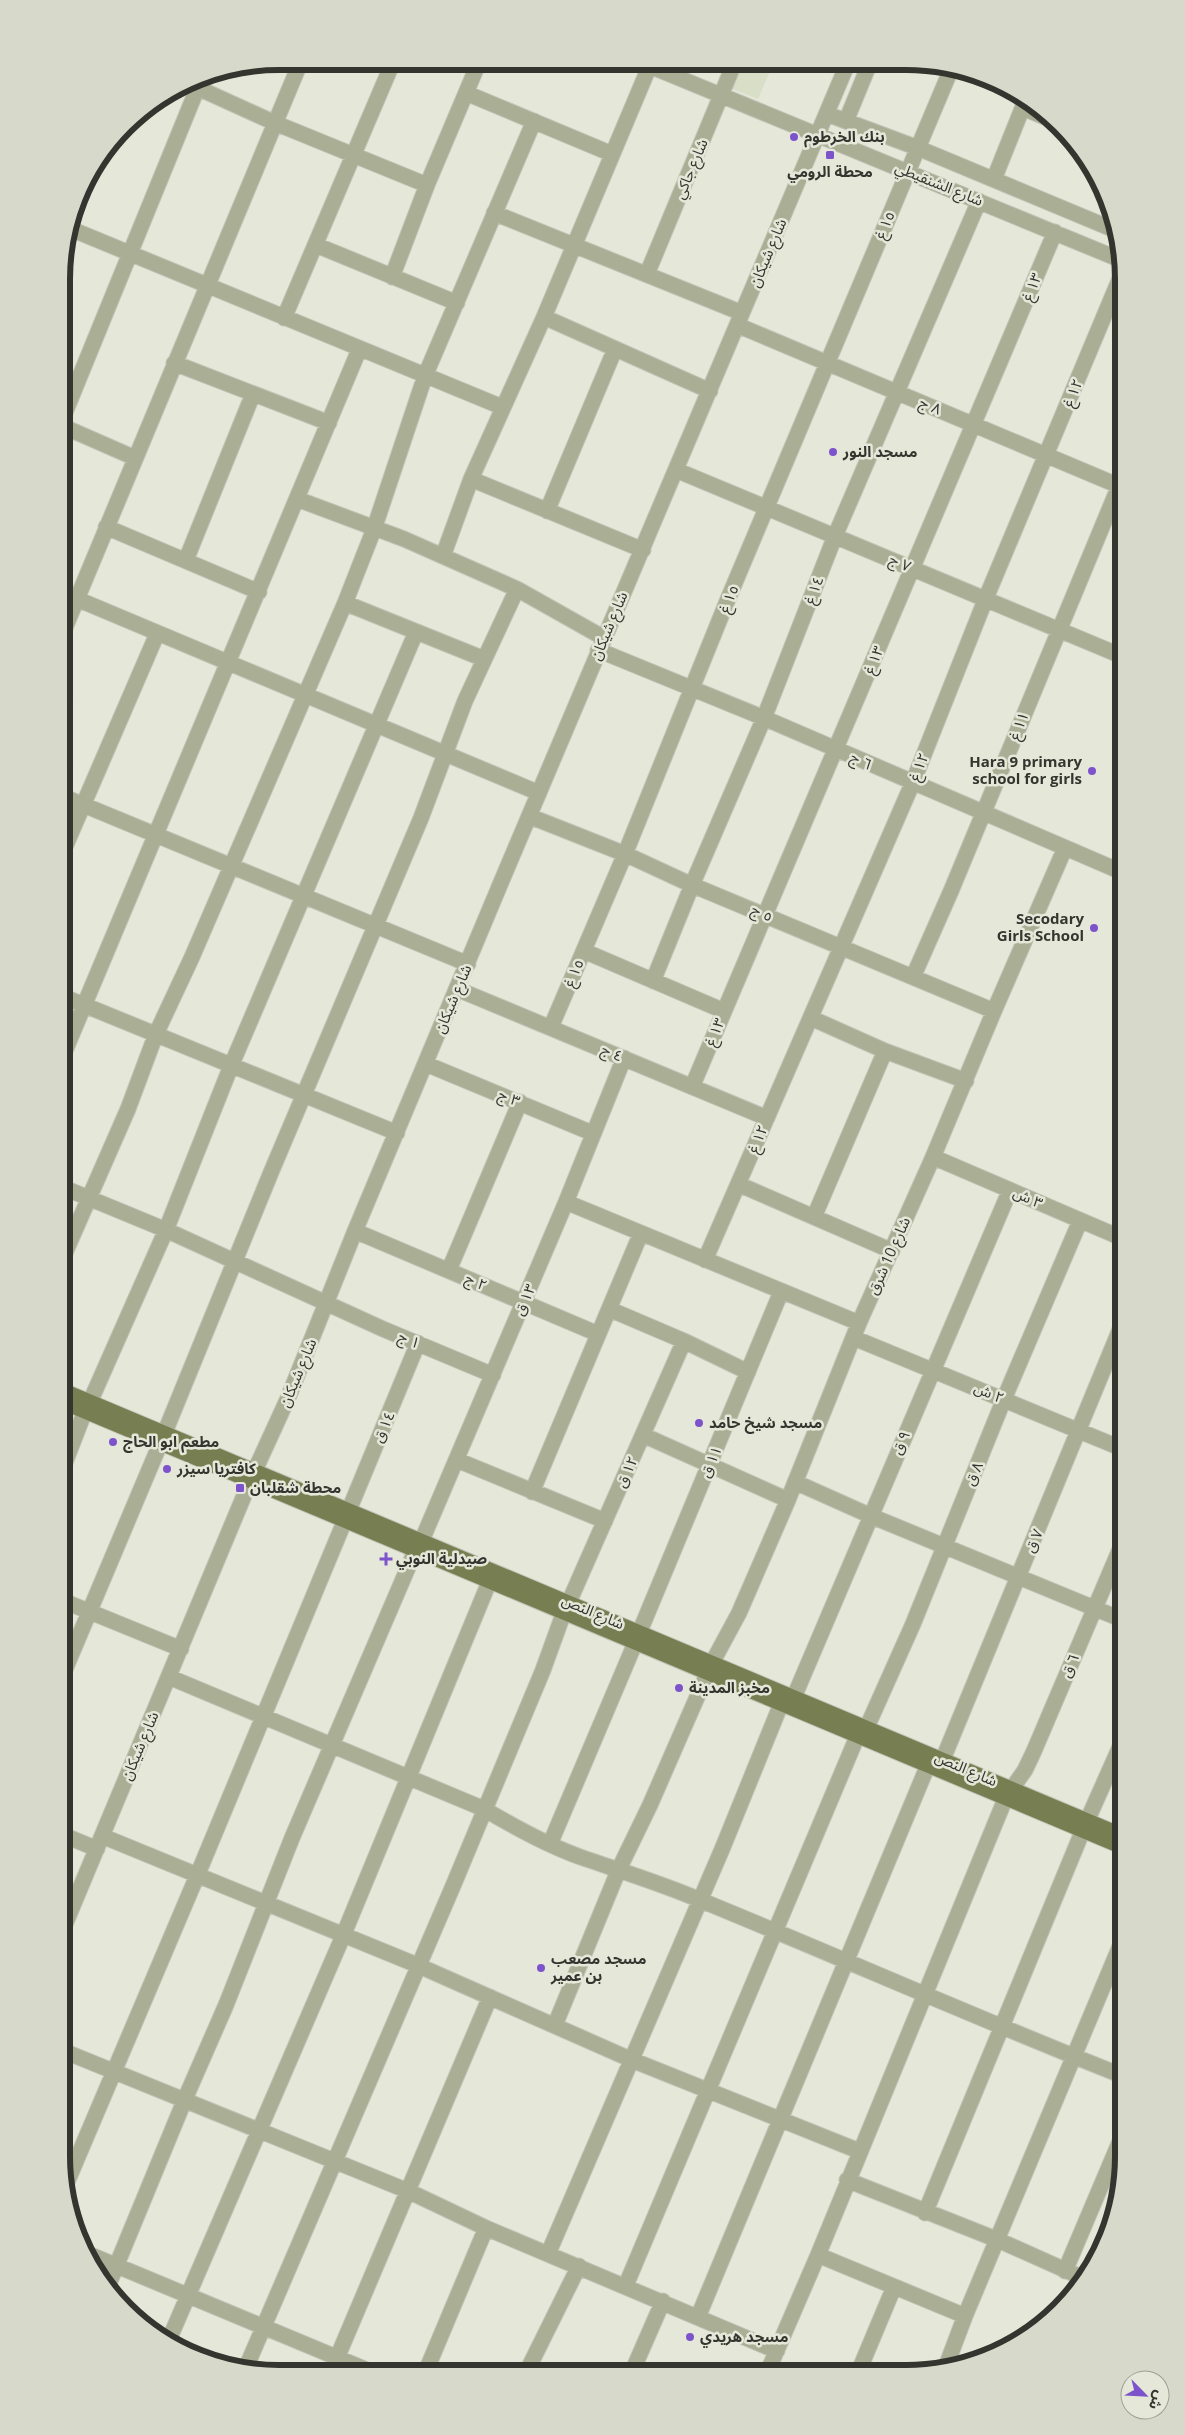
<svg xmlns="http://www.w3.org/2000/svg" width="1185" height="2435" font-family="'Open Sans','Noto Sans Arabic',sans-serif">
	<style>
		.built { fill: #d9dec7 }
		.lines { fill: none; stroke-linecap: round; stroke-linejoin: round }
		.minor-casing { stroke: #c2c4b7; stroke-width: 17 }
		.major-casing { stroke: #c2c4b7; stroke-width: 17 }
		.minor { stroke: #a9ae95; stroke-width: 15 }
		.major { stroke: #777e51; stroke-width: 15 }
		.poi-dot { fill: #7d53cc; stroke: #e5e8d9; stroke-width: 2 }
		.labels { text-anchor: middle; stroke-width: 5; stroke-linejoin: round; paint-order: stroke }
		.poi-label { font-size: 15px; font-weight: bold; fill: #34352f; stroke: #e5e8d9; text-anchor: start }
		.street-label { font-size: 15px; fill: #34352f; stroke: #e5e8d9 }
		.rim { fill: none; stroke: #34352f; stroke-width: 6 }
	</style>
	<rect width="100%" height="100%" fill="#e5e8d9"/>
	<path class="built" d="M 737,64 L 773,64 L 758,99 L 727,87 Z"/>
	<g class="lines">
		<defs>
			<path id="minor" d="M 645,64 L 1121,260
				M 187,83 L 275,123 L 427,185
				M 466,93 L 612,154
				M 1023,108 L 1054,121
				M 827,114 L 918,148 L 1117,231
				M 846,121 L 869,65
				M 994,179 L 1026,99
				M 494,213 L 742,313
				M 71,229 L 502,407
				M 316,245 L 457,303
				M 647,274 L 734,64
				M 392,277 L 427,185 L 479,62
				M 544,317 L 710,391
				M 284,318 L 393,62
				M 737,325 L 1124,488
				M 174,363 L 329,423
				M 62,420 L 202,77
				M 62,426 L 135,458
				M 676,470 L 1124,657
				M 471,479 L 643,550
				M 297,499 L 404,539 L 517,589 L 604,638
				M 547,511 L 615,349
				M 106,527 L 259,592
				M 443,556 L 471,479 L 544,317 L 650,65
				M 186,560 L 253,394
				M 77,599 L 539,793
				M 345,603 L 484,659
				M 62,635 L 301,61
				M 598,650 L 764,718 L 1124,873
				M 62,796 L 468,964
				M 529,816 L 625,854 L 692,885 L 994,1011
				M 62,854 L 157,634
				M 584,951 L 724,1011
				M 913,977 L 951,891 L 1124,474
				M 653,981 L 692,885 L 764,718 L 835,536 L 979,201
				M 457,989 L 767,1118
				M 62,996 L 397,1133
				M 811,1018 L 885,1051 L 966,1081
				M 551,1027 L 625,854 L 728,599 L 952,67
				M 62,1058 L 359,350
				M 426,1064 L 592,1133
				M 692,1087 L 1055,232
				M 933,1157 L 1124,1239
				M 738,1184 L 892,1251
				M 62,1187 L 166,1230 L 383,1329 L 493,1375
				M 566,1202 L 859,1323
				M 814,1217 L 885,1051
				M 355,1231 L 598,1334
				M 705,1260 L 913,782 L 986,598 L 1123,271
				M 61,1262 L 128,1109 L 156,1034 L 192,957 L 345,603 L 374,529 L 425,376 L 534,121
				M 449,1270 L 520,1102
				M 609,1309 L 684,1341 L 748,1372
				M 854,1338 L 1123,1449
				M 90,1402 L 166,1230 L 231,1066 L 416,632
				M 165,1432 L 272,1170 L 421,818 L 465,701 L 517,589
				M 643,1435 L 788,1500
				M 457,1460 L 605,1521
				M 61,1473 L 85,1411
				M 795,1482 L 871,1516 L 1123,1620
				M 532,1492 L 641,1233
				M 349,1510 L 418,1343
				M 422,1540 L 566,1202 L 624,1058
				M 61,1600 L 181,1649
				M 569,1602 L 684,1341
				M 640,1631 L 781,1292
				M 169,1677 L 484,1809 C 516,1828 550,1847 586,1859 C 624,1872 663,1884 700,1900 C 842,1958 981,2020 1123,2076
				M 61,1679 L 160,1444
				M 794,1697 L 1010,1190
				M 943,1759 L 1123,1322
				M 61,1834 L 97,1849
				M 102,1836 L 417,1965 L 632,2060 L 859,2151
				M 550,1844 L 636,1641
				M 61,1934 L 251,1479 L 288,1398 L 355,1231 L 502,880 L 847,65
				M 555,2025 L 619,1869 L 650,1805 L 712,1663 L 739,1613 L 788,1500 L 859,1323 L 933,1157 L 994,1011 L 1065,848
				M 61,2050 L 408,2191 L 486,2228 L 777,2351
				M 847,2180 L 998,2240 L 1083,2278
				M 65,2187 L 197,1876 L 345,1520
				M 925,2213 L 1083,1830 L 1123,1740
				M 86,2253 L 367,2370
				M 548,2254 L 723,1847 L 781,1704
				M 818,2255 L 965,2316
				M 1065,2271 L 1123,2134
				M 626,2285 L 857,1737 L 867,1727 L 913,1624 L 1004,1399 L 1080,1221
				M 108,2286 L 185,2099 L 226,2005 L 292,1838 L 416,1549
				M 698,2317 L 928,1765
				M 168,2342 L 343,1936 L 490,1580
				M 337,2358 L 490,1997
				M 945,2369 L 965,2316 L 1123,1939
				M 245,2370 L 453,1886 L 543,1670 L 564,1612
				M 426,2371 L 486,2228
				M 527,2371 L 579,2266
				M 632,2372 L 663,2301
				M 767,2373 L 818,2255 L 1006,1797 L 1025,1770 L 1034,1751 L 1123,1542
				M 858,2373 L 894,2287"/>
			<path id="major" d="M 61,1390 L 1123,1836
				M 61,1401 L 1123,1847"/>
		</defs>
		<use href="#minor" class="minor-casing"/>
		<use href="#major" class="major-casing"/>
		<use href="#minor" class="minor"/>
		<use href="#major" class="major"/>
	</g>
	<g class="poi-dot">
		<circle cx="794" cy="137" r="5"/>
		<rect x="825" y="150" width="10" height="10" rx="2.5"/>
		<circle cx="833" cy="452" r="5"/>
		<circle cx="1092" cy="771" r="5"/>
		<circle cx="1094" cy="928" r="5"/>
		<circle cx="699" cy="1423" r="5"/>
		<circle cx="113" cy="1442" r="5"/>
		<circle cx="167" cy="1469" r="5"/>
		<rect x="235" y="1483" width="10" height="10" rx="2.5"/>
		<path d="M383.5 1551.5h5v5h5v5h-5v5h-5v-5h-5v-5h5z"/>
		<circle cx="679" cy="1688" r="5"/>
		<circle cx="541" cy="1968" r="5"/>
		<circle cx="690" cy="2337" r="5"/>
	</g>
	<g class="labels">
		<g class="poi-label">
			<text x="804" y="142">بنك الخرطوم</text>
			<text x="830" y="177" text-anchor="middle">محطة الرومي</text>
			<text x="843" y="457">مسجد النور</text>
			<text x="1082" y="767" text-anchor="end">Hara 9 primary<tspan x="1082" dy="17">school for girls</tspan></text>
			<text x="1084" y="924" text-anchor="end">Secodary<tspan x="1084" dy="17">Girls School</tspan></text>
			<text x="709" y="1428">مسجد شيخ حامد</text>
			<text x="123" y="1447">مطعم ابو الحاج</text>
			<text x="177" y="1474">كافتريا سيزر</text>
			<text x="250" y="1493">محطة شقلبان</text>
			<text x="396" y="1564">صيدلية النوبي</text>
			<text x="689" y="1693">مخبز المدينة</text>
			<text x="551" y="1964">مسجد مصعب<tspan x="551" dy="17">بن عمير</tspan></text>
			<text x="700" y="2342">مسجد هريدي</text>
		</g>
		<g class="street-label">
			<text transform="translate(691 169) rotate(-67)" y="5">شارع جاكي</text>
			<text transform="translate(939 184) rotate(22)" y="5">شارع الشنقيطي</text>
			<text transform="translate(885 225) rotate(-67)" y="5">١٥ غ</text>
			<text transform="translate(768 253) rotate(-67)" y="5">شارع شيكان</text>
			<text transform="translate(1032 287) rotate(-67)" y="5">١٣ غ</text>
			<text transform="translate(1073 393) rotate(-68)" y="5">١٢ غ</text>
			<text transform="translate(930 406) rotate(22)" y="5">٨ ج</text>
			<text transform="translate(900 563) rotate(23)" y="5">٧ ج</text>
			<text transform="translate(814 590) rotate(-69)" y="5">١٤ غ</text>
			<text transform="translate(729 599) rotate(-68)" y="5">١٥ غ</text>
			<text transform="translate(609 626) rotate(-67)" y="5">شارع شيكان</text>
			<text transform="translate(874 660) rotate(-67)" y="5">١٣ غ</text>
			<text transform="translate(1019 726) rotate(-68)" y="5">١١ غ</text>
			<text transform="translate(861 761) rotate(25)" y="5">٦ ج</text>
			<text transform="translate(919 767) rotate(-68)" y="5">١٢ غ</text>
			<text transform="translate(762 913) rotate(23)" y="5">٥ ج</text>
			<text transform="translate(574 973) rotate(-67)" y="5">١٥ غ</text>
			<text transform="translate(453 999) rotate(-67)" y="5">شارع شيكان</text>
			<text transform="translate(715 1032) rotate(-67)" y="5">١٣ غ</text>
			<text transform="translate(612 1053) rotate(23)" y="5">٤ ج</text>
			<text transform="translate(509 1098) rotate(22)" y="5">٣ ج</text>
			<text transform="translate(758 1139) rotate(-67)" y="5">١٢ غ</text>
			<text transform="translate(1028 1198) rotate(24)" y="5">٣ ش</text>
			<text transform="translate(889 1256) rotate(-66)" y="5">شارع 10 شرق</text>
			<text transform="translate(476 1282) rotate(24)" y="5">٢ ج</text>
			<text transform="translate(525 1300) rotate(-67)" y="5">١٣ ق</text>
			<text transform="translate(409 1340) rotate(22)" y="5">١ ج</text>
			<text transform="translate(298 1373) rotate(-67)" y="5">شارع شيكان</text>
			<text transform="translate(989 1393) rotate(23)" y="5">٢ ش</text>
			<text transform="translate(384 1427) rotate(-67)" y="5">١٤ ق</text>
			<text transform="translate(901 1443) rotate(-67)" y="5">٩ ق</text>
			<text transform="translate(711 1462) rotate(-67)" y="5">١١ ق</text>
			<text transform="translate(627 1472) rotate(-66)" y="5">١٢ ق</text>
			<text transform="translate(974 1474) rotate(-68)" y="5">٨ ق</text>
			<text transform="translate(1034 1541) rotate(-68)" y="5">٧ ق</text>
			<text transform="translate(593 1612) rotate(23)" y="5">شارع النص</text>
			<text transform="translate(1070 1666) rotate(-67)" y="5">٦ ق</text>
			<text transform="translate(140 1746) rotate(-67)" y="5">شارع شيكان</text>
			<text transform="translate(966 1769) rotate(23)" y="5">شارع النص</text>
		</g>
	</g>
	<path d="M0 0H1185V2435H0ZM279 70H906A209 209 0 0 1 1115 279V2156A209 209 0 0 1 906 2365H279A209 209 0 0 1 70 2156V279A209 209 0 0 1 279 70Z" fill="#d7dacb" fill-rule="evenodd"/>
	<path class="rim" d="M279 70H906A209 209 0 0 1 1115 279V2156A209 209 0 0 1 906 2365H279A209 209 0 0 1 70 2156V279A209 209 0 0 1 279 70Z"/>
	<g transform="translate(1145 2395) rotate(114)"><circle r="24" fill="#e5e8d9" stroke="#9ea095"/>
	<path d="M0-4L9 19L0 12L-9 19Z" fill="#7d53cc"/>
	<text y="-8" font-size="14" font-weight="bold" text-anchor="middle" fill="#34352f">ش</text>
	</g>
</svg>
